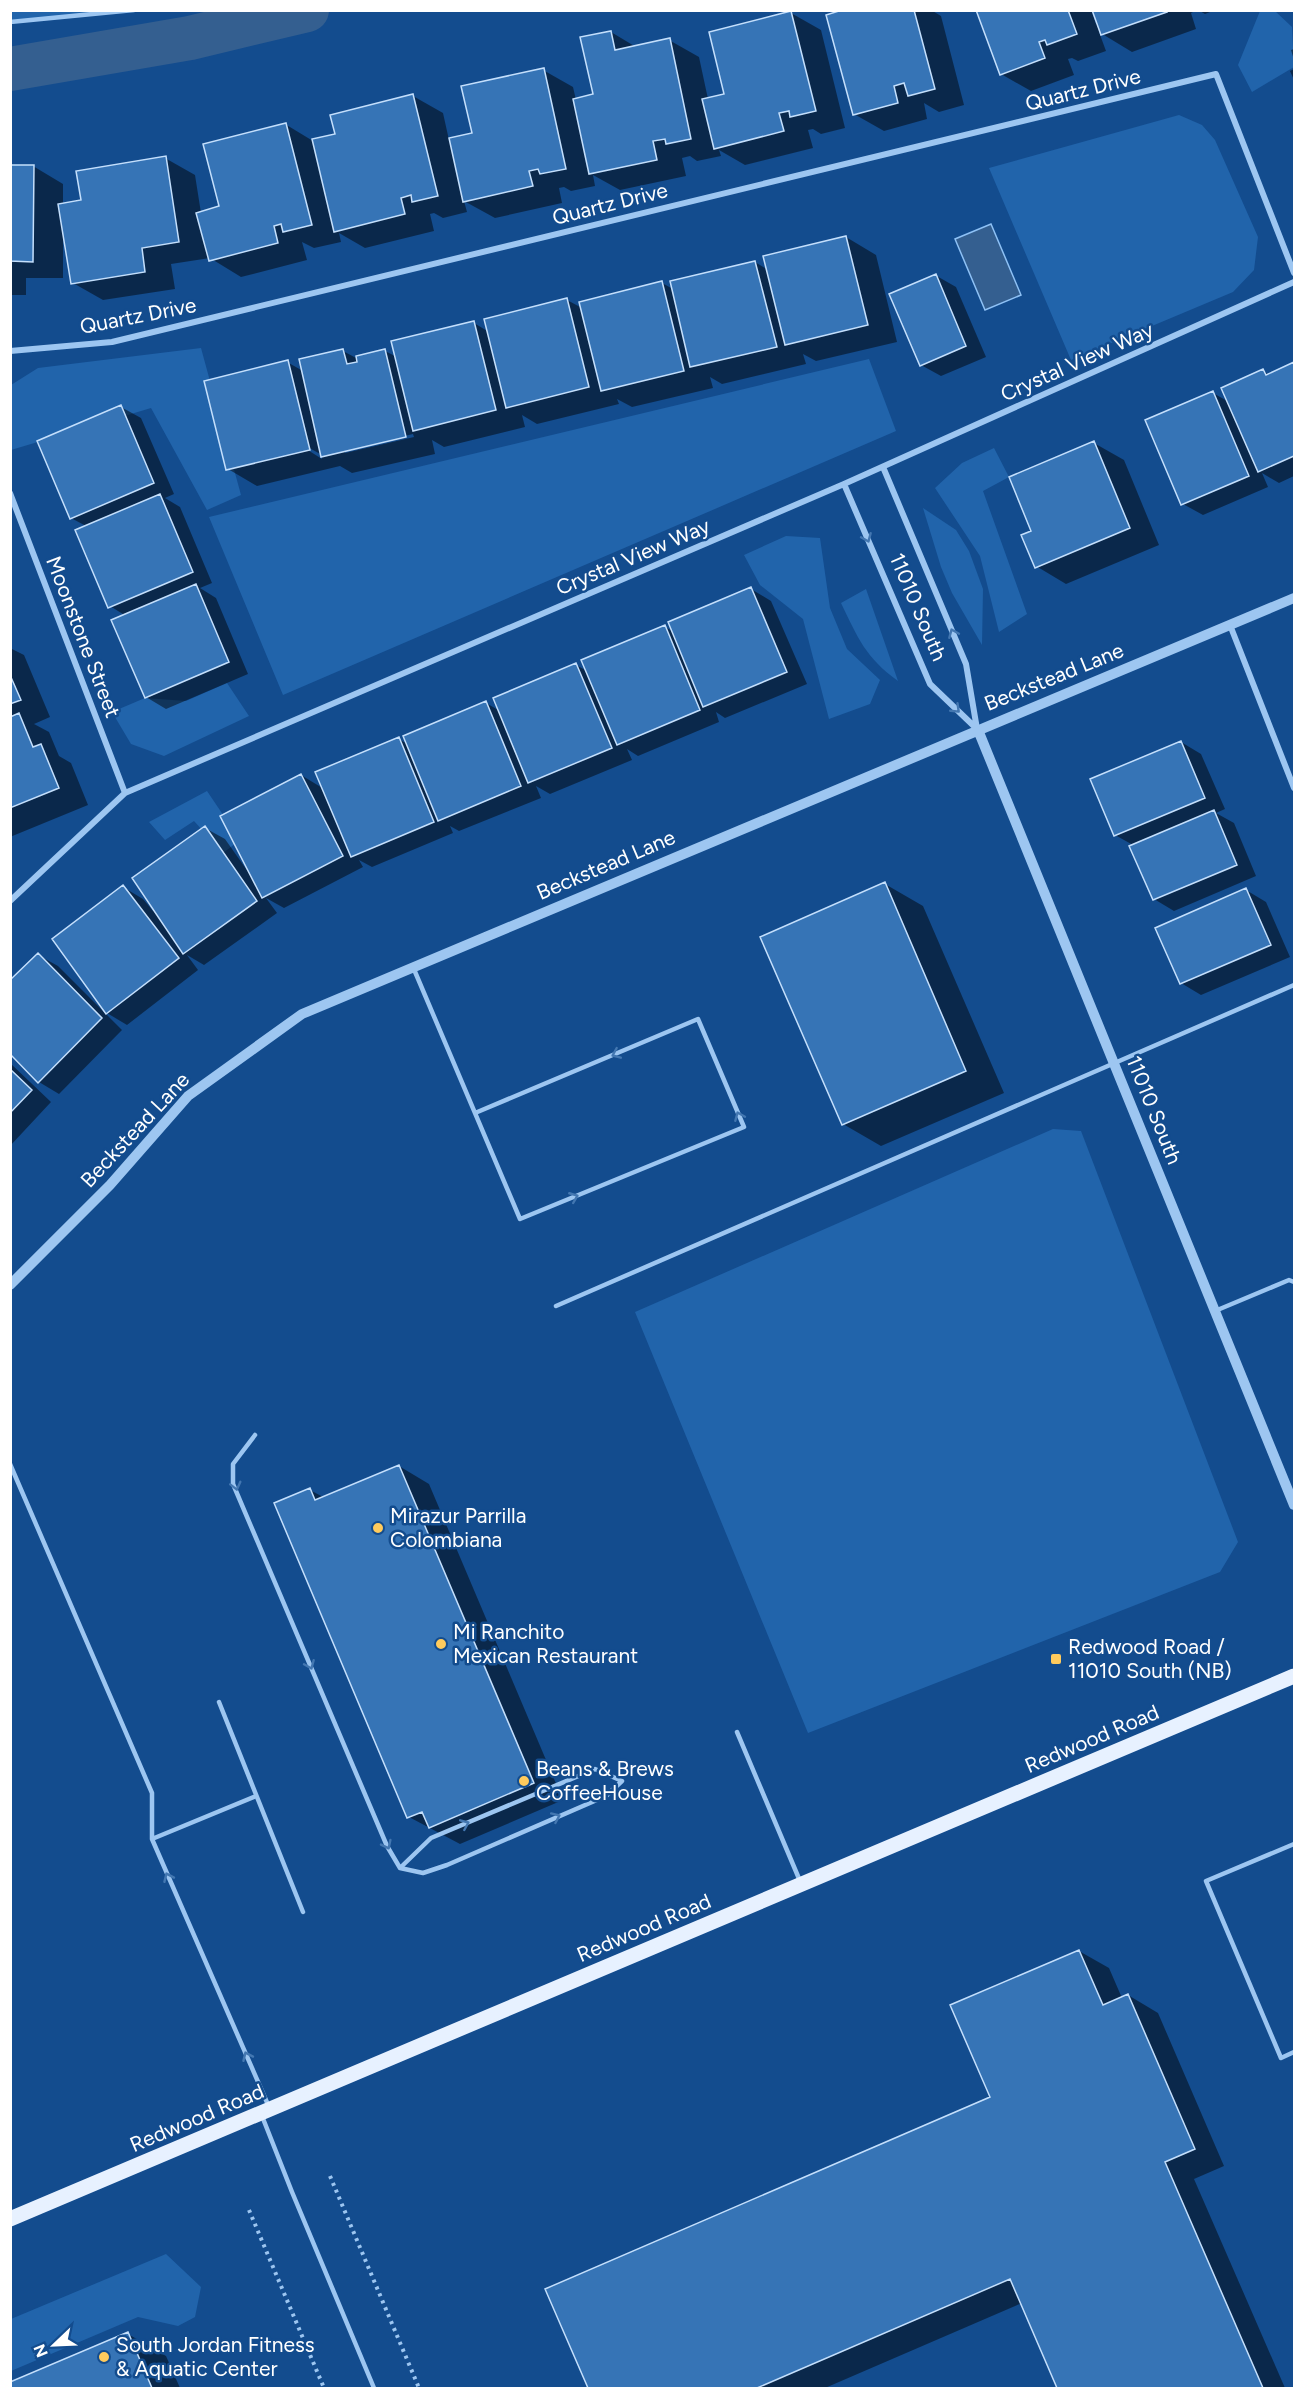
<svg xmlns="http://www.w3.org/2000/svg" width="1305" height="2399" font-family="Figtree,sans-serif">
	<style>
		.green { fill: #2164ab }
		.water { fill: #345f90; stroke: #8ec1f5; stroke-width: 1.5 }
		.shadow { fill: #0007; fill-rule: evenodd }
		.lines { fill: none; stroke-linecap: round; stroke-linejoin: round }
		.canal { stroke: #345f90; stroke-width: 44 }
		.building { fill: #3674b6; stroke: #c4dffc; stroke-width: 1.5 }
		.path { stroke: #9dc6f1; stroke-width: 4; stroke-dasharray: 3 4.5; stroke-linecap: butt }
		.service { stroke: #9dc6f1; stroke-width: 4.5 }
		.minor { stroke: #9dc6f1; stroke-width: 6 }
		.tertiary { stroke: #9dc6f1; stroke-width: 10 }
		.primary { stroke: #e7f1ff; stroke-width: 15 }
		.oneway { stroke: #4377b1 }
		.poi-dot { fill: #ffcb5d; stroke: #134c8e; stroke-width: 2 }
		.labels { text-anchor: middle; stroke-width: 5; stroke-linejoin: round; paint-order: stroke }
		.street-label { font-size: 21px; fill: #fff; stroke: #134c8e }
		.poi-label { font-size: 21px; fill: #fff; stroke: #134c8e; text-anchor: start }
	</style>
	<rect width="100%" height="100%" fill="#134c8e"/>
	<path class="green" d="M 11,11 L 134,11 L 11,22 Z
		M 1260,11 L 1275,11 L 1292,27 L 1294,67 L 1252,92 L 1238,65 Z
		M 1179,115 L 1202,125 L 1215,140 L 1258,237 L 1254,270 L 1233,292 L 1071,360 L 989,168 Z
		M 201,348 L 241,495 L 207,510 L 151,408 L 11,450 L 11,385 L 38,368 Z
		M 869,359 L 896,431 L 283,695 L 209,517 Z
		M 994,448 L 1009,477 L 983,491 L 1027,614 L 999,632 L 980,556 L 935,488 L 962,463 Z
		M 923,508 L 956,530 L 969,551 L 983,589 L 982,645 L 952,593 L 941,567 Z
		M 786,536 L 820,538 L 830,608 L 847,649 L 880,680 L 870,704 L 829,719 L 803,619 L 760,585 L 744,555 Z
		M 866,589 L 898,681 C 865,657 858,638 841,603 Z
		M 227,683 L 249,716 L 164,756 L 131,744 L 112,712 L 145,698 L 186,701 Z
		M 207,791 L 240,840 L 223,853 L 194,821 L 165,840 L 149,822 Z
		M 1053,1129 L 1081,1131 L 1238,1542 L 1220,1572 L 808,1733 L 635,1312 Z
		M 166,2254 L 201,2287 L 195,2317 L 178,2326 L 138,2317 L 11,2371 L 11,2319 Z"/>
	<path class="water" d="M 991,224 L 1021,295 L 985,310 L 955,239 Z"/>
	<path class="shadow" d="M 848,10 L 931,10 L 941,16 L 964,105 L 939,112 L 924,103 L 927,119 L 884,131 L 854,114 Z
		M 978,10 L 1091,10 L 1096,24 L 1098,23 L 1094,10 L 1197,10 L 1191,13 L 1196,29 L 1132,52 L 1099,32 L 1106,51 L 1078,61 L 1072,58 L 1068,59 L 1074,75 L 1031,91 L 1001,74 Z
		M 1198,10 L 1215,10 L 1205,14 Z
		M 791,13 L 821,30 L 845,128 L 821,134 L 813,129 L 808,130 L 813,148 L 745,165 L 719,150 L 721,156 L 697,161 L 690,156 L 682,158 L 686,176 L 620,190 L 593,175 L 595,186 L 571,191 L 564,187 L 559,188 L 562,203 L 495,218 L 464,201 L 467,212 L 443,218 L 434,213 L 430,214 L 434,231 L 365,248 L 339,233 L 341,242 L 314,248 L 302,242 L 307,260 L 241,277 L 210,258 L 171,264 L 175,289 L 103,300 L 73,283 L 63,233 L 63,278 L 26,278 L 26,295 L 10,295 L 10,166 L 33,166 L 63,184 L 63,205 L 83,202 L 165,158 L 195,175 L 201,213 L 220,208 L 285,124 L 313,141 L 337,135 L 413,96 L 443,113 L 449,140 L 473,134 L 543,70 L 573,87 L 576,100 L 594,96 L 611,32 L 636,47 L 669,40 L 699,57 L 708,99 L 726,95 Z
		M 1294,49 L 1294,60 L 1291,50 Z
		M 1294,69 L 1294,80 L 1290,71 Z
		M 846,237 L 876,255 L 897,342 L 816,361 L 803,354 L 806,364 L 722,384 L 710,377 L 713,388 L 632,407 L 617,399 L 619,404 L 537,424 L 522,415 L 525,427 L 444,447 L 432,440 L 435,454 L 352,473 L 340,466 L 257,486 L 228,469 L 287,362 L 303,371 L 343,351 L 358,359 L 385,351 L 397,357 L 474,323 L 489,332 L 567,300 L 582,308 L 662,283 L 673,289 L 755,262 L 768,270 ZM 413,434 L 414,437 L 345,453 L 345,450 ZM 304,445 L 322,455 L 322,459 L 303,447 Z
		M 935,275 L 956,287 L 986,357 L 941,376 L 921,365 Z
		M 1294,364 L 1294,476 L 1279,483 L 1262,473 L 1268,487 L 1203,515 L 1183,504 L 1213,393 L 1229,402 L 1263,371 L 1270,375 Z
		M 121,407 L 141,418 L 174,494 L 165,498 L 180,507 L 212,583 L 200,588 L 216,598 L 248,674 L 166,709 L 146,697 L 126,616 L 110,606 L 86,526 L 71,518 Z
		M 1094,443 L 1124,460 L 1159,545 L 1066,584 L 1036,566 L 1033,531 Z
		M 751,589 L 771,601 L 807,684 L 725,718 L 716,712 L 719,722 L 638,756 L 627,749 L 632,760 L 550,794 L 536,786 L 541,798 L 459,831 L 450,826 L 453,833 L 372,867 L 359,860 L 363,867 L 284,908 L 266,898 L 277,913 L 204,965 L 187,955 L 198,970 L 127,1025 L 107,1013 L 123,887 L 143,899 L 153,911 L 155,909 L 205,828 L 225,839 L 251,876 L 301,775 L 324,789 L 398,739 L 408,744 L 486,703 L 500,711 L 576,665 L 587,671 L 665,627 L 674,632 Z
		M 10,648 L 24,655 L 50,717 L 34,724 L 49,732 L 59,756 L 71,763 L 88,805 L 10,837 Z
		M 1181,742 L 1201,754 L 1225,809 L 1216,813 L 1234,823 L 1256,876 L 1174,911 L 1154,899 L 1133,845 L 1115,835 Z
		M 885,884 L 923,906 L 1004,1093 L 881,1146 L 843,1124 Z
		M 1246,890 L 1266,902 L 1290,957 L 1201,995 L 1181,983 Z
		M 38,955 L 58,966 L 122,1030 L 59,1094 L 39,1082 Z
		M 10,1063 L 51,1102 L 10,1146 Z
		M 399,1466 L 429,1484 L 563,1800 L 460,1844 L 409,1817 L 310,1490 L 325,1498 Z
		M 1079,1951 L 1109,1968 L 1122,1998 L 1128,1995 L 1158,2013 L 1224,2166 L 1194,2179 L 1285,2388 L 1059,2388 L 1022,2303 L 825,2388 L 590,2388 L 547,2290 L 992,2098 Z
		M 128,2334 L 166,2356 L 180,2388 L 10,2388 L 10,2383 Z"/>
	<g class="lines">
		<path class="canal" d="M 10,69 L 190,38 L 307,10"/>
	</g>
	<path class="building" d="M 842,10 L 914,10 L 935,89 L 908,96 L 904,83 L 894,86 L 898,103 L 853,115 L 826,15 Z
		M 976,10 L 1068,10 L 1077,34 L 1047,45 L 1045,40 L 1039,42 L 1045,58 L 1000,75 Z
		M 1092,10 L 1166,10 L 1167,12 L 1101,35 Z
		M 791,11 L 816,111 L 790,117 L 789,111 L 779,113 L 784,131 L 714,149 L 702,99 L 724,94 L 709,32 Z
		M 611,31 L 615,50 L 670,38 L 691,139 L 666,144 L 665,139 L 653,141 L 657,160 L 589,174 L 573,99 L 593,94 L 580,37 Z
		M 544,68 L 566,169 L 540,174 L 538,169 L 529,171 L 533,186 L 463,202 L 449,138 L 472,133 L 461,86 Z
		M 413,94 L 438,196 L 412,202 L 411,195 L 401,198 L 405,214 L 334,232 L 312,139 L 335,134 L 330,115 Z
		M 286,123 L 312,225 L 283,232 L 281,224 L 274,226 L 278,243 L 209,261 L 196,213 L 219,206 L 203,144 Z
		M 166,156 L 179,242 L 142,248 L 145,272 L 71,284 L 58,204 L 81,200 L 76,171 Z
		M 10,165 L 34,165 L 33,262 L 10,261 Z
		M 846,236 L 868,325 L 785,345 L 763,256 Z
		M 755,261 L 777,347 L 690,367 L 670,281 Z
		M 936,274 L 966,346 L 920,366 L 889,294 Z
		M 662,281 L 684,371 L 601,391 L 579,302 Z
		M 567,298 L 589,387 L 506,408 L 484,319 Z
		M 474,321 L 496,410 L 413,431 L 391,341 Z
		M 343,349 L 347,364 L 357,362 L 356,356 L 385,349 L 406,437 L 321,457 L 299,359 Z
		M 288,360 L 310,450 L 226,470 L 204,381 Z
		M 1294,362 L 1294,456 L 1258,472 L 1221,388 L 1263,369 L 1266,375 Z
		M 1213,391 L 1249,476 L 1181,505 L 1145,420 Z
		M 121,405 L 154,483 L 70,519 L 37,441 Z
		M 1094,441 L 1130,528 L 1035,568 L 1021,535 L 1031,531 L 1009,477 Z
		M 160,494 L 193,572 L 108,608 L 75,530 Z
		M 196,584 L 229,662 L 145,698 L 111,620 Z
		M 751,587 L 787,672 L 703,707 L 668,622 Z
		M 665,625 L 700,710 L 617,745 L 581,660 Z
		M 576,663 L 612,748 L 528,783 L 493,698 Z
		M 10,675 L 21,700 L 10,704 Z
		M 486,701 L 521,786 L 438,821 L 403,736 Z
		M 19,713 L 33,747 L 41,744 L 59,788 L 10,808 L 10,717 Z
		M 399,737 L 434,822 L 351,857 L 315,772 Z
		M 1181,741 L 1205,798 L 1114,836 L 1090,779 Z
		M 301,774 L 343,856 L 262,898 L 220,816 Z
		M 1214,810 L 1237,865 L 1153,900 L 1129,846 Z
		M 205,826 L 257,901 L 183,954 L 132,878 Z
		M 885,882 L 966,1071 L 842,1125 L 760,937 Z
		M 123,885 L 179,958 L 106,1014 L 52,939 Z
		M 1246,888 L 1271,945 L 1180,984 L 1155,928 Z
		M 38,953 L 102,1018 L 38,1083 L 10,1054 L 10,980 Z
		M 10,1069 L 32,1090 L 10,1113 Z
		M 399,1465 L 534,1783 L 429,1828 L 422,1812 L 407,1818 L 274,1503 L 310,1488 L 315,1500 Z
		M 1079,1950 L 1103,2005 L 1128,1994 L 1195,2149 L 1165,2162 L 1263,2388 L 1057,2388 L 1010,2279 L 757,2388 L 588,2388 L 545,2289 L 990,2097 L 950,2005 Z
		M 128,2332 L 152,2388 L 10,2388 L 10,2382 Z"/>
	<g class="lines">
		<path class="path" d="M 330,2176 L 419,2388
			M 249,2210 L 324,2388"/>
		<path class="service" d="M 10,22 L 134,10
			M 413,967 L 520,1219 L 744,1127 L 698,1019 L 475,1113
			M 556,1306 L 1294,985
			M 1215,1311 L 1289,1280 L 1294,1282
			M 255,1435 L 233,1464 L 233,1484 L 387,1846 L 400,1868 L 423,1873 L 447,1865 L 606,1796 L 622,1781 L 595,1769 L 431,1838 L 400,1868
			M 10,1464 L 152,1793 L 152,1839 L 269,2107
			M 219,1702 L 303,1912
			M 737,1732 L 800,1881
			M 152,1839 L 256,1796
			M 1294,1844 L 1206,1881 L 1281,2058 L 1294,2052
			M 262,2116 L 292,2192 L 374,2388"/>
		<path class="minor" d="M 10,351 L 112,342 L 1216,74 L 1294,273
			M 883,467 L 966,664 L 977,729
			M 844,484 L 930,684 L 978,730
			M 10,493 L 125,793
			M 1230,625 L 1294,788
			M 10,901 L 125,793 L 844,484 L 1294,282"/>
		<path class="tertiary" d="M 978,730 L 1294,1505
			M 10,1285 L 110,1185 L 188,1096 L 302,1014 L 1294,598"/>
		<path class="primary" d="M 10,2219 L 1294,1676"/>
	</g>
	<defs><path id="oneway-chevron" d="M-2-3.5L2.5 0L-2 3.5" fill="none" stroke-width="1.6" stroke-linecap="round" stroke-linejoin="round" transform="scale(1.5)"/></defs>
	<g class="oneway">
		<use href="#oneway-chevron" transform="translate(867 538) rotate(67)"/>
		<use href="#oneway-chevron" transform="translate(953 633) rotate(-113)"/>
		<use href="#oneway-chevron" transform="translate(956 709) rotate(44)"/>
		<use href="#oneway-chevron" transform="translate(616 1054) rotate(157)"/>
		<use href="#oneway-chevron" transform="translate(739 1116) rotate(-113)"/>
		<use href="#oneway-chevron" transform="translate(574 1197) rotate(-22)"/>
		<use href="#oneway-chevron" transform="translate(236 1486) rotate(76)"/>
		<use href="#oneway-chevron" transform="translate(310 1665) rotate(67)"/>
		<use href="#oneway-chevron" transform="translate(556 1817) rotate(-24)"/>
		<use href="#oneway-chevron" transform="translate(465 1824) rotate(-23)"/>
		<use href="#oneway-chevron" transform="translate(387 1845) rotate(64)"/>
		<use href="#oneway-chevron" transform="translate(168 1877) rotate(-114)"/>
		<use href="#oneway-chevron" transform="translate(247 2056) rotate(-114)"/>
	</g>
	<g class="poi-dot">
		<circle cx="378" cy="1528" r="6"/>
		<circle cx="441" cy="1644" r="6"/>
		<rect x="1050" y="1653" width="12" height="12" rx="3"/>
		<circle cx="524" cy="1781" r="6"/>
		<circle cx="104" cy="2357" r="6"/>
	</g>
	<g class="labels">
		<g class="street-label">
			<text transform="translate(1083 90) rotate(-14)" y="7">Quartz Drive</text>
			<text transform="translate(610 204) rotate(-14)" y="7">Quartz Drive</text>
			<text transform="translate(138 316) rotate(-11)" y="7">Quartz Drive</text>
			<text transform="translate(1077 362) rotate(-24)" y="7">Crystal View Way</text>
			<text transform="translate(633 557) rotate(-23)" y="7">Crystal View Way</text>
			<text transform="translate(918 607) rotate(67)" y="7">11010 South</text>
			<text transform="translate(83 637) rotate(69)" y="7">Moonstone Street</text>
			<text transform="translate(1054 677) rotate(-22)" y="7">Beckstead Lane</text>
			<text transform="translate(606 865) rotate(-23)" y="7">Beckstead Lane</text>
			<text transform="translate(1154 1110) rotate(68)" y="7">11010 South</text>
			<text transform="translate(135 1130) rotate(-47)" y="7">Beckstead Lane</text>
			<text transform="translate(1092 1739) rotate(-23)" y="7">Redwood Road</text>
			<text transform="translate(644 1928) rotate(-23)" y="7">Redwood Road</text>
			<text transform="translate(197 2118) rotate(-23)" y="7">Redwood Road</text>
		</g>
		<g class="poi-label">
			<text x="390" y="1523">Mirazur Parrilla<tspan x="390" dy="24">Colombiana</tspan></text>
			<text x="453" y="1639">Mi Ranchito<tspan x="453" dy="24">Mexican Restaurant</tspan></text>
			<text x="1068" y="1654">Redwood Road /<tspan x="1068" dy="24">11010 South (NB)</tspan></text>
			<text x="536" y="1776">Beans &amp; Brews<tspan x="536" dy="24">CoffeeHouse</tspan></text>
			<text x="116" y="2352">South Jordan Fitness<tspan x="116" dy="24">&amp; Aquatic Center</tspan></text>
		</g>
	</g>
	<rect width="1305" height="2399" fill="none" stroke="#ffffff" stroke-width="24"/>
	<g transform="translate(54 2345) rotate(247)" stroke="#134c8e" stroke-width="4.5" paint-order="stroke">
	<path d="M0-4.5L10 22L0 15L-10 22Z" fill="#ffffff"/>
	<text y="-9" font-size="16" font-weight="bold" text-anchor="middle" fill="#ffffff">N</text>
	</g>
</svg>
